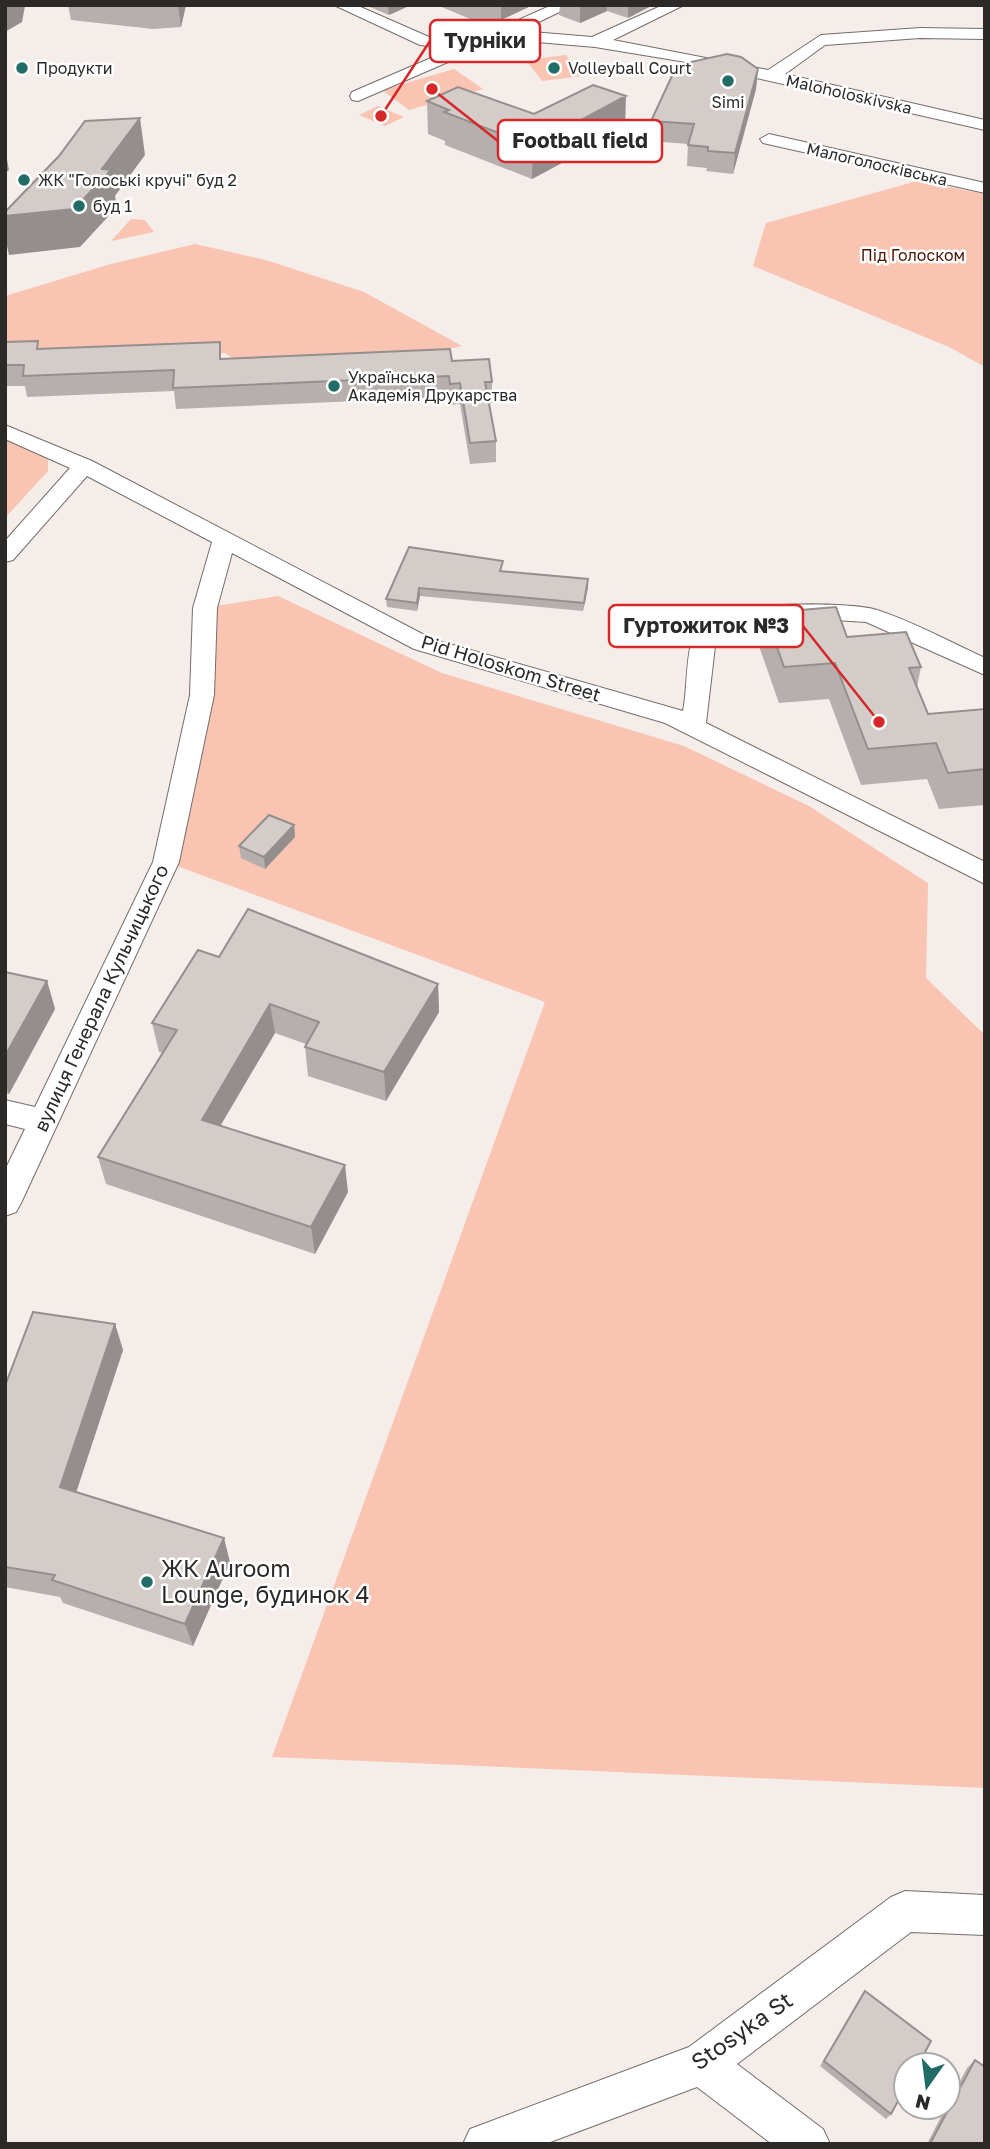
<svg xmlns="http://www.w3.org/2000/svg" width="990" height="2149" font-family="'Golos Text',sans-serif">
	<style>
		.green { fill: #f9c4b1 }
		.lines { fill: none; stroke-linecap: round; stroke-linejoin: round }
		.street-casing { stroke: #746d6a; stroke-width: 2 }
		.street { fill: #fff; fill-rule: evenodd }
		.wall { fill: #b6afad }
		.shaded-wall { fill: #948f8d }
		.building { fill: #d4ccc9; stroke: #948f8d; stroke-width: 2 }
		.poi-dot { fill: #216c67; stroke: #fff; stroke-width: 2.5 }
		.labels { text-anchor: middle; stroke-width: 5; stroke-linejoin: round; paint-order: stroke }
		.far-poi-label { font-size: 16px; fill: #2c2a28; stroke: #fff; text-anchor: start }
		.far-street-label { font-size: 16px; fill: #2c2a28; stroke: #fff }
		.far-park-label { font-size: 16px; fill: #4c1500; stroke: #fff }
		.street-label { font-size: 19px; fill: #2c2a28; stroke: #fff }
		.near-poi-label { font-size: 23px; fill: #2c2a28; stroke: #fff; text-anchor: start }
		.near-street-label { font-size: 23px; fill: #2c2a28; stroke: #fff }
		.leader { fill: none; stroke: #d62828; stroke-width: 2.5 }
		.callout-dot { fill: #d62828; stroke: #fff; stroke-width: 2.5 }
		.callout { fill: #fff; stroke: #d62828; stroke-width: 2.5 }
		.callout-label { font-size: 21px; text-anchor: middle; font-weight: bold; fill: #2c2a28 }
	</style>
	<rect width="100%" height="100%" fill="#f5edea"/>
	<path class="green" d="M 566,55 L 582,76 L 542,81 L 526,60 Z
		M 454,69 L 483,89 L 409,110 L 382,90 Z
		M 378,106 L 404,117 L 385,126 L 359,115 Z
		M 917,181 L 985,194 L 985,367 L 949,347 L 753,266 L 766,223 Z
		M 131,219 L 145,220 L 154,232 L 111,241 Z
		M 195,244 L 266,260 L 364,292 L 462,346 L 400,360 L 245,367 L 225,353 L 5,361 L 5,296 L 111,264 Z
		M 5,439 L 48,459 L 48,471 L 5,518 Z
		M 278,596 L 442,673 L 684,746 L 809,806 L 928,883 L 926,978 L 985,1035 L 985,1788 L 272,1757 L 545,1002 L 166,862 L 206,701 L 205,608 Z"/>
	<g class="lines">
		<defs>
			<path id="street" d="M 334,5 L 356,5 L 429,37 L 471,41 L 552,5 L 574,5 L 520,31 L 592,37 L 663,5 L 684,5 L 613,40 L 768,70 L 821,35 L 920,28 L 985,29 L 985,39 L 920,38 L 825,45 L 785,74 L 985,120 L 985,130 L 686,62 L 595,47 L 501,39 L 358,101 L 352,100 L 350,96 L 352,92 L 452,49 L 420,45 Z
				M 769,134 L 985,183 L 985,193 L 763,143 L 760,139 Z
				M 5,425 L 92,461 L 432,639 L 683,711 C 689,684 683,639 704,619 C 723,602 852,601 877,610 C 914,622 950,642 985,658 L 985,675 L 866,622 L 803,618 L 729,625 L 716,638 L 706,723 L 985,862 L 985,884 L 665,723 L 414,649 L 232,553 L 217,608 L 214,695 L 179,862 L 21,1203 L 16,1212 L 5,1216 L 5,1170 L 25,1129 L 5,1124 L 5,1100 L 35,1107 L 153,862 L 190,695 L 193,608 L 212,542 L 87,476 L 13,560 L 5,562 L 5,541 L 70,468 L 5,439 Z
				M 905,1891 L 985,1895 L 985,1935 L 911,1932 L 737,2064 L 823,2129 L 830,2144 L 772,2144 L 697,2087 L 545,2144 L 463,2144 L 470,2129 L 689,2047 L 891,1897 Z"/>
		</defs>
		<use href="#street" class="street-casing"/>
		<use href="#street" class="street"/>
	</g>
	<path class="wall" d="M 68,5 L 186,5 L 181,27 L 153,29 L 71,20 Z
		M 365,5 L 411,5 L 389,15 Z
		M 437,5 L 533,5 L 501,20 L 475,21 Z
		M 560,5 L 653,5 L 628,18 L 607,11 L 580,23 L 559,15 Z
		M 758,69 L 756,89 L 733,174 L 706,171 L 707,168 L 687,166 L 688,144 L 650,141 L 651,121 Z
		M 427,101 L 534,114 L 625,129 L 532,179 L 445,145 L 445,141 L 428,134 Z
		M 5,342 L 40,349 L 222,359 L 452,361 L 492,382 L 492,403 L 489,403 L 496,441 L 496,462 L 470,464 L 460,404 L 450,405 L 449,397 L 176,409 L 174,391 L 27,397 L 25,386 L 5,386 Z
		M 409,547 L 502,571 L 588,579 L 588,587 L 583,611 L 420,596 L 417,611 L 387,607 L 386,599 Z
		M 765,613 L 847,637 L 921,667 L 917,687 L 928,714 L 985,709 L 985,805 L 939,809 L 927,779 L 861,785 L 829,699 L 779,703 L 760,649 Z
		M 294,825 L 295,837 L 265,869 L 241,858 L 239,846 Z
		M 219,957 L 438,984 L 439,1012 L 386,1101 L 308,1076 L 305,1047 L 306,1044 L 275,1033 L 220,1125 L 348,1192 L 315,1254 L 106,1184 L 98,1157 L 163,1053 L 159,1052 L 152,1023 Z
		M 5,972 L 47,981 L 55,1009 L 9,1094 L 5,1093 Z
		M 115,1324 L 123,1350 L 76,1492 L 230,1562 L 193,1646 L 63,1603 L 60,1597 L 5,1587 L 5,1386 Z
		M 865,1991 L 891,2114 L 886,2119 L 820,2066 Z
		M 975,2060 L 985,2144 L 927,2144 L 946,2107 L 948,2107 L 948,2104 L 967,2068 Z"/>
	<path class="shaded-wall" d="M 5,5 L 25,6 L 22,22 L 5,32 Z
		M 178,5 L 186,5 L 181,27 Z
		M 388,5 L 411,5 L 389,15 Z
		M 501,5 L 533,5 L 501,20 Z
		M 580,5 L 607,5 L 607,11 L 580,23 Z
		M 628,5 L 653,5 L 628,18 Z
		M 758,69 L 756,89 L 733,174 L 735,153 Z
		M 626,96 L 625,129 L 532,179 L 533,146 Z
		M 140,118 L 145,155 L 115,196 L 117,207 L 80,247 L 9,255 L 5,237 L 5,216 L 102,169 Z
		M 5,149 L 9,170 L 5,173 Z
		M 588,579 L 588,587 L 583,611 L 584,603 Z
		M 419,588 L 420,596 L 417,611 L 417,603 Z
		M 294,825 L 295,837 L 265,869 L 264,857 Z
		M 47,981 L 55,1009 L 9,1094 L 5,1082 L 5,1056 Z
		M 438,984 L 439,1012 L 386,1101 L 384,1072 Z
		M 270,1004 L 275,1033 L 208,1147 L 202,1120 Z
		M 345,1165 L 348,1192 L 315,1254 L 311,1227 Z
		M 115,1324 L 123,1350 L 70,1511 L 60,1487 Z
		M 224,1538 L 230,1562 L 193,1646 L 185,1624 Z"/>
	<path class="building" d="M 727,54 L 741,57 L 758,69 L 735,153 L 708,151 L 708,147 L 688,145 L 694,124 L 651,121 L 677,65 Z
		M 593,85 L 626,96 L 533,146 L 444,112 L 449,110 L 427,101 L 458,87 L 534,114 Z
		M 140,118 L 102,169 L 111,170 L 74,209 L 5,216 L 5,212 L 59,156 L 85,121 Z
		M 38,341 L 37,349 L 220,342 L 220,359 L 450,349 L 452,361 L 489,359 L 492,382 L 485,382 L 496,441 L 470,443 L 460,383 L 450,384 L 449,376 L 173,388 L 174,370 L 23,376 L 24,365 L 5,365 L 5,342 Z
		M 409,547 L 503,561 L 500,571 L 588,579 L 584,603 L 419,588 L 417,603 L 386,599 Z
		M 836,607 L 847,637 L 906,632 L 921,667 L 909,668 L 928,714 L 985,709 L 985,769 L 948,773 L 936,743 L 868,749 L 835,663 L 784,667 L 765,613 Z
		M 269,815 L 294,825 L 264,857 L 239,846 Z
		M 248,909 L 438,984 L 384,1072 L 305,1047 L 319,1022 L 270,1004 L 202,1120 L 345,1165 L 311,1227 L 98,1157 L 177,1030 L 152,1023 L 198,950 L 219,957 Z
		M 5,972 L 47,981 L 5,1056 Z
		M 33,1312 L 115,1324 L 60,1487 L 224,1538 L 185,1624 L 52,1580 L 55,1575 L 5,1567 L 5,1386 Z
		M 865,1991 L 931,2041 L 918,2065 L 906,2065 L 906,2086 L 891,2114 L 824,2061 Z
		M 975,2060 L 985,2067 L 985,2144 L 934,2144 L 931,2142 Z"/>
	<g class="poi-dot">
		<circle cx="22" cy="68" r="7"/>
		<circle cx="554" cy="68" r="7"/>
		<circle cx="728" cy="81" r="7"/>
		<circle cx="24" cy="180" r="7"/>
		<circle cx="79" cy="206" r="7"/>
		<circle cx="334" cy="386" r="7"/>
		<circle cx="147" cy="1582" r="7"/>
	</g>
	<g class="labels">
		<g class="far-poi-label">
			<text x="36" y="74">Продукти</text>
			<text x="568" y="74">Volleyball Court</text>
			<text x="728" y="108" text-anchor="middle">Simi</text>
			<text x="38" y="186">ЖК "Голоські кручі" буд 2</text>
			<text x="93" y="212">буд 1</text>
			<text x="348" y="383">Українська<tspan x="348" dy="18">Академія Друкарства</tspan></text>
		</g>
		<g class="far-street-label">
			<text transform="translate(849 94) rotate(13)" y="6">Maloholoskivska</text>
			<text transform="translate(877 164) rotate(13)" y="6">Малоголосківська</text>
		</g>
		<g class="far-park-label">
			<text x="913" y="261">Під Голоском</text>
		</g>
		<g class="street-label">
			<text transform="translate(511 668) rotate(17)" y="7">Pid Holoskom Street</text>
			<text transform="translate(101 998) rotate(-65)" y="7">вулиця Генерала Кульчицького</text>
		</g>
		<g class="near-poi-label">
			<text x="161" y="1577">ЖК Auroom<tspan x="161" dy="26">Lounge, будинок 4</tspan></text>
		</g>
		<g class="near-street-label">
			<text transform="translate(742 2031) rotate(-35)" y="8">Stosyka St</text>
		</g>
	</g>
	<path class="leader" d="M381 116L430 41M432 89L498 141M879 722L803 626"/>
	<g class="callout-dot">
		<circle cx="381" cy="116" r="7"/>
		<circle cx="432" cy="89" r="7"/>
		<circle cx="879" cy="722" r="7"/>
	</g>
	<g class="callout">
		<rect x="430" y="20" width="110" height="42" rx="7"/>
		<rect x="498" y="120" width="164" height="42" rx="7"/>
		<rect x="609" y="605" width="194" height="42" rx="7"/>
	</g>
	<g class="callout-label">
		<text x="485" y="48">Турніки</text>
		<text x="580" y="148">Football field</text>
		<text x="706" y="633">Гуртожиток №3</text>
	</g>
	<rect width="990" height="2149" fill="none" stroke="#2c2a28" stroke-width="14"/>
	<g transform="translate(927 2086) rotate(194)"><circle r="33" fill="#ffffff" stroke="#abaaa9" stroke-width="2"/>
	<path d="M0-5L12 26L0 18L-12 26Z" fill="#216c67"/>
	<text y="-10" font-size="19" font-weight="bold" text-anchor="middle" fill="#2c2a28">N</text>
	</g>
</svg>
